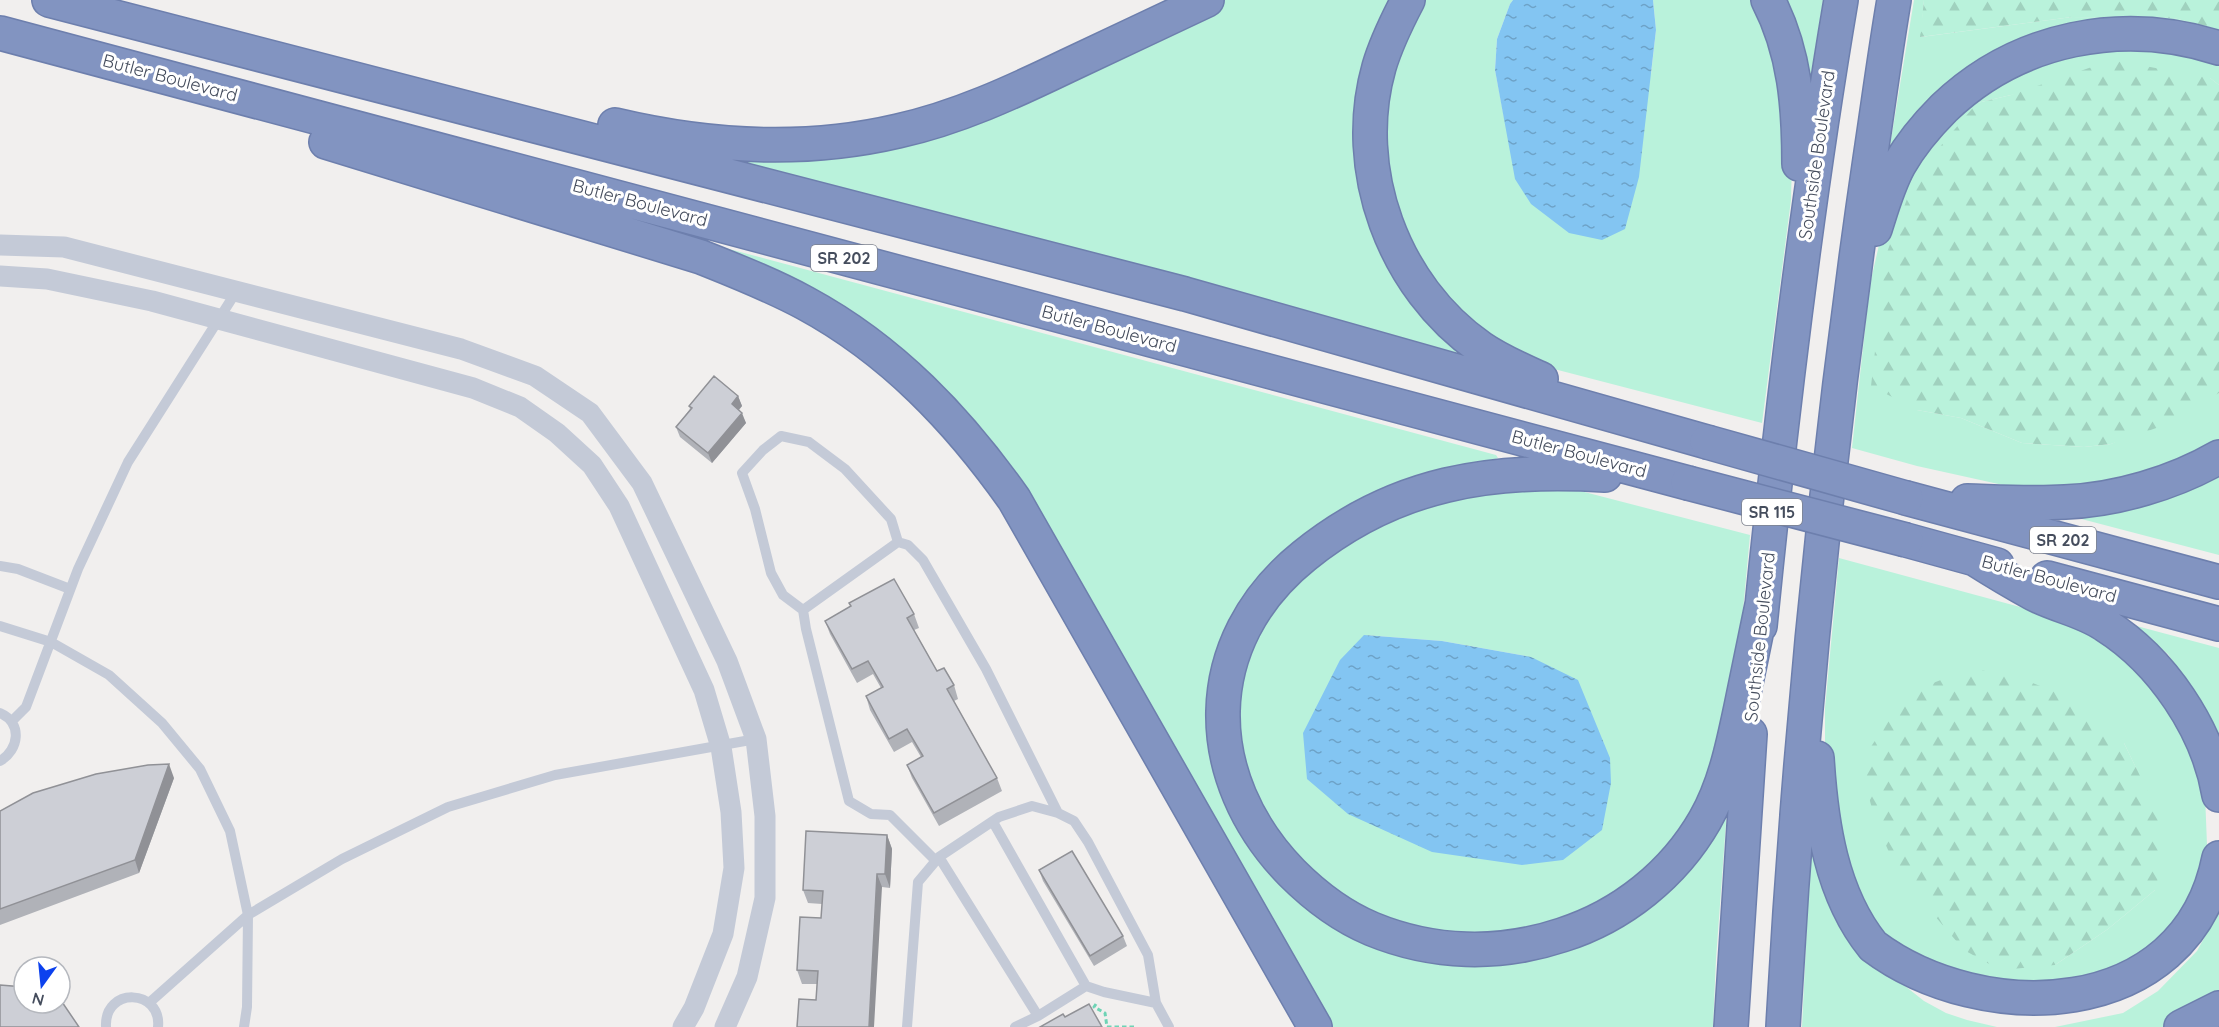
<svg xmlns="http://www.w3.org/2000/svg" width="2219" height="1027" font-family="Quicksand,sans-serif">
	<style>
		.green { fill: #b9f2db; fill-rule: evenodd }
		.forest { fill: url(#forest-firs) }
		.water { fill: url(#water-ripples) }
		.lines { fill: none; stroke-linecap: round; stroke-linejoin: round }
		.highway-casing { stroke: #6d7fad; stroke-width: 36 }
		.path { stroke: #6ed3b5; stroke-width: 3; stroke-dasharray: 4.5 3; stroke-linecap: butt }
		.lane { stroke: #c4cad7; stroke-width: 10 }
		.street { stroke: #c4cad7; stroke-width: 21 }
		.highway { stroke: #8294c1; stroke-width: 33 }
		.highway-bridge-casing { stroke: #6d7fad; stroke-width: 36; stroke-linecap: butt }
		.highway-bridge { stroke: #8294c1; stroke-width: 33 }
		.wall { fill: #b0b2b8 }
		.shaded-wall { fill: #909196 }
		.building { fill: #cdcfd6; stroke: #909196; stroke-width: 1.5 }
		.labels { text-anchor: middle; stroke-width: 6; stroke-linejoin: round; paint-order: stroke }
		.shield { fill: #fff; stroke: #7d828e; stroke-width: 1.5 }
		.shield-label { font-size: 16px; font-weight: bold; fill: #454d5d }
		.street-label { font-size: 18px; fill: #454d5d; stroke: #fff }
	</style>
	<defs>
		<pattern id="forest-firs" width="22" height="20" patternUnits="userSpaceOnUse" patternTransform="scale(1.5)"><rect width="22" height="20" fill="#b9f2db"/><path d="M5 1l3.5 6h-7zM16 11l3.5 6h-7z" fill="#a0d1be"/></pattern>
		<pattern id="water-ripples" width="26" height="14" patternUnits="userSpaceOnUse" patternTransform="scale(1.5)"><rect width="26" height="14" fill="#83c5f2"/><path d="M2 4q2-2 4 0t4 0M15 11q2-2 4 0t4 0" fill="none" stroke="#6da2c7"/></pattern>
	</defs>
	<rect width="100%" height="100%" fill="#f1efee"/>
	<path class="green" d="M 1225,0 L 1391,0 L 1357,131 L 1469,356 L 737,163 L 740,157 L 992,109 Z
		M 1422,0 L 1513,0 L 1510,4 L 1497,39 L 1495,70 L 1504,117 L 1651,74 L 1656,30 L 1653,0 L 1759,0 L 1773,31 L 1792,160 L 1791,200 L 1762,423 L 1531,363 L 1465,323 L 1404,236 L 1381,147 L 1399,43 Z
		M 1778,0 L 1823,0 L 1809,88 Z
		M 1914,0 L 1924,0 L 1921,37 L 2072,17 L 2174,18 L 2219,30 L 2219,42 L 2050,33 L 1887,164 Z
		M 2092,40 L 2219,57 L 2219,85 L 2210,78 L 2011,95 L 1977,103 L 1917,410 L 1961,418 L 2022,443 L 2084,447 L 2111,444 L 2219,393 L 2219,450 L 2135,480 L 2030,491 L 1917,466 L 1852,448 L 1870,284 L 1879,245 L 1905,173 L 1977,91 Z
		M 692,239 L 1496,455 L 1498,458 L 1430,482 L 1296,557 L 1217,720 L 1316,903 L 1532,953 L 1727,809 L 1716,959 L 1713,1027 L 1326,1027 L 952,409 Z
		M 2219,471 L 2219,555 L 2070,516 Z
		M 1569,488 L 1750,535 L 1735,697 L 1728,735 L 1670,856 L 1569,926 L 1429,938 L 1331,894 L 1262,821 L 1234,740 L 1245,651 L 1288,586 L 1365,528 L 1455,494 ZM 1364,635 L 1442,641 L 1531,657 Z
		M 1839,558 L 2053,616 L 2081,625 L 2130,660 L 2185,732 L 2205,794 L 2207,845 L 2202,873 L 2192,905 L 2107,993 L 1906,966 L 1849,883 L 1825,753 L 1825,708 ZM 2124,743 L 2137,770 L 2155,890 L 2108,929 L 2055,965 Z
		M 2129,624 L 2219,648 L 2219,747 L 2187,684 L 2168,654 Z
		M 1811,839 L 1881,967 L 1924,1001 L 1946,1013 L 1967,1020 L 1997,1027 L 1802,1027 Z
		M 2219,911 L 2219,1001 L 2166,1027 L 2055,1027 L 2123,1013 L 2158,991 L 2197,951 Z"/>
	<path class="forest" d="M 1924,0 L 2219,0 L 2219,30 L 2174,18 L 2072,17 L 1920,37 Z
		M 2112,60 L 2210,78 L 2219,85 L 2219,393 L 2176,421 L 2111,444 L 2084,447 L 2022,443 L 1961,418 L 1917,410 L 1871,386 L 1886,255 L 1916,175 L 1977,103 L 2011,95 Z
		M 1972,668 L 2025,680 L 2083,703 L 2124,743 L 2159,815 L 2163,861 L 2155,890 L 2108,929 L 2055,965 L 2000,970 L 1964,950 L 1898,873 L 1875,820 L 1860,763 L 1907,693 Z"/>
	<path class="water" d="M 1513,0 L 1653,0 L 1656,30 L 1639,177 L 1625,229 L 1602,240 L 1569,233 L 1531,204 L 1515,179 L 1495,70 L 1497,39 L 1510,4 Z
		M 1364,635 L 1442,641 L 1531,657 L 1578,680 L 1610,758 L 1611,783 L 1602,830 L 1563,860 L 1522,865 L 1432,852 L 1348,814 L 1307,779 L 1303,733 L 1340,660 Z"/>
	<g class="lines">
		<defs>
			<path id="highway" d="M 49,0 L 1185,294 L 1707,442
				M 1408,0 C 1397,21 1386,43 1379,67 C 1350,169 1393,287 1481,348 C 1500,361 1521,370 1541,379
				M 1768,0 C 1795,52 1799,107 1799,164
				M 0,33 L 1688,483
				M 615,125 C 708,147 804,153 898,131 C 957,118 1013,92 1067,66 C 1114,44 1160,22 1207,0
				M 326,142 L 701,257 C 736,271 772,285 805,303 C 892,350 958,420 1014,499 L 1315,1027
				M 1875,229 C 1882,207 1888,185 1899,165 C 1911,144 1927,125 1944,108 C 2018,37 2123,17 2219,48
				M 1605,475 C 1492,468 1395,482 1304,556 C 1197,642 1199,778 1292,873 C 1315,896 1341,916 1372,929 C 1433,954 1499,956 1562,935 C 1622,916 1674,874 1705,820 C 1725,785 1733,745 1741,707 C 1748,673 1755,639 1762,605
				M 1906,498 L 2219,582
				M 1967,501 C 2000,502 2032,504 2065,502 C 2116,500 2174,483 2219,457
				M 1906,540 L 1997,565
				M 1975,559 C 1994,571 2014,583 2034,594 C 2057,606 2083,610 2105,625 C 2162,661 2208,729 2219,795
				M 2047,578 L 2219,624
				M 1760,626 C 1781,416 1806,207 1841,0
				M 1817,758 C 1821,823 1831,894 1873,946 C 1981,1027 2186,1024 2219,858
				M 1731,1027 L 1750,734
				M 1783,1027 C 1799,737 1828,447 1870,159 C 1878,106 1885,53 1894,0
				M 2181,1027 L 2219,1008"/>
		</defs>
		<use href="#highway" class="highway-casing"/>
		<path class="path" d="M 1096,1004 L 1094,1007 L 1105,1013 L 1107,1027
			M 1107,1027 L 1134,1027"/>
		<path class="lane" d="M 0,566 L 18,569 L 70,589
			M 803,610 L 783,595 L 771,573 L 755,509 L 742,473 L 763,450 L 781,436 L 809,442 L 845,469 L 891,519 L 898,542
			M 0,626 L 51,642 L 109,675 L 162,723 L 200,769 L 230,831 L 248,915 L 247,1007 L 244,1027
			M 0,713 C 23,723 19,750 0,761
			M 12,721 L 26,707 L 78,569 L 128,462 L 236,292
			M 993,822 L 1086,986
			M 939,857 L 1038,1016
			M 936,861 L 890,815 L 871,814 L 849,801 L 806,629 L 803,610 L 898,542 L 908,545 L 923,560 L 986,669 L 1058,813
			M 149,1003 L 248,915 L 342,859 L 448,807 L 555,775 L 756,739
			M 106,1027 C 104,986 162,989 158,1027
			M 907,1027 L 918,882 L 939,857 L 999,817 L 1032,806 L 1058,813 L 1074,821 L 1088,842 L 1148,955 L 1156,1003 L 1169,1027
			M 1015,1027 L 1038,1016 L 1086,986 L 1104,992 L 1156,1003"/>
		<path class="street" d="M 0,245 L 64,247 L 461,349 L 535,376 L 590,413 L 642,483 L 727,661 L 756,739 L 765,816 L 765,898 L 747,977 L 725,1027
			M 0,276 L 47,279 L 152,301 L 473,388 L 520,407 L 557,433 L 592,465 L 619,506 L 704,690 L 721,747 L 731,812 L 734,868 L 723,934 L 694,1008 L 683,1027"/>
		<use href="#highway" class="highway"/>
		<defs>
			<path id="highway-bridge" d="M 1707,442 L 1906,498
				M 1688,483 L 1906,540"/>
		</defs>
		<use href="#highway-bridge" class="highway-bridge-casing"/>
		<use href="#highway-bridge" class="highway-bridge"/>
	</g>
	<path class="wall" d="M 738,396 L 742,406 L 739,410 L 746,423 L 712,463 L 680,437 L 676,427 L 690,409 L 689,406 Z
		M 849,603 L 914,614 L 919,628 L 914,630 L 937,671 L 954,685 L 958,699 L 954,701 L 997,778 L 1002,791 L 939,826 L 912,778 L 907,765 L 921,757 L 912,742 L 894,752 L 870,710 L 866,696 L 881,688 L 873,674 L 857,683 L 830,634 L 825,621 L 851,607 Z
		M 174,778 L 139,873 L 0,925 L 0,811 Z
		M 887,835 L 892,849 L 890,888 L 882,887 L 816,1000 L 817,984 L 802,984 L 797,970 L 821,918 L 822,904 L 808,903 L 803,890 Z
		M 1039,870 L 1123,936 L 1127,946 L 1094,966 L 1043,881 Z"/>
	<path class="shaded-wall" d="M 738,396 L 742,406 L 735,414 L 732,404 Z
		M 742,413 L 746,423 L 712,463 L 708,453 Z
		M 169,764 L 174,778 L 139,873 L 135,860 Z
		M 887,835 L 892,849 L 890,888 L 885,874 Z
		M 877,874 L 882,887 L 874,1027 L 869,1027 Z"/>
	<path class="building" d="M 714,376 L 738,396 L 732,404 L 742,413 L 708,453 L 676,427 L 692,408 L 689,406 Z
		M 894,579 L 914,614 L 907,618 L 937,671 L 944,668 L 954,685 L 947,689 L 997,778 L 934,813 L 907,765 L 923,756 L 907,729 L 889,739 L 866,696 L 883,687 L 868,661 L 852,669 L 825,621 L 851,606 L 849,603 Z
		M 169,764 L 135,860 L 0,909 L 0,811 L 33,793 L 96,774 L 148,765 Z
		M 806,831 L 887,835 L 885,874 L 877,874 L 869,1027 L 797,1027 L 799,999 L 816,1000 L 818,971 L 797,970 L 800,917 L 821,918 L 823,891 L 803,890 Z
		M 1072,851 L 1123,936 L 1090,956 L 1039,870 Z
		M 0,985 L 24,987 L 24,1003 L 60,1003 L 60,999 L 79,1027 L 0,1027 Z
		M 1089,1004 L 1102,1027 L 1040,1027 L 1063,1014 L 1065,1017 Z"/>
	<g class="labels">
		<g class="shield">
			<rect x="811" y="245" width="66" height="26" rx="4.5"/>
			<rect x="1742" y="499" width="60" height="26" rx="4.5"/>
			<rect x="2030" y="527" width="66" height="26" rx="4.5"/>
		</g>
		<g class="shield-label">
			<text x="844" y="264">SR 202</text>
			<text x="1772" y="518">SR 115</text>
			<text x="2063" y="546">SR 202</text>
		</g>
		<g class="street-label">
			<text transform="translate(170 78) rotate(15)" y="6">Butler Boulevard</text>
			<text transform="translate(1817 155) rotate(-82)" y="6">Southside Boulevard</text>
			<text transform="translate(640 203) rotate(15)" y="6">Butler Boulevard</text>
			<text transform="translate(1109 329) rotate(15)" y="6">Butler Boulevard</text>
			<text transform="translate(1579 454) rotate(15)" y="6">Butler Boulevard</text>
			<text transform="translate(2049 579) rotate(15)" y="6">Butler Boulevard</text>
			<text transform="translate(1760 637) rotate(-84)" y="6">Southside Boulevard</text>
		</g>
	</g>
	<g transform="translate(42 985) rotate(195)"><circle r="28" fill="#ffffff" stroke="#b5b8be" stroke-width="1.5"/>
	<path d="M0-4.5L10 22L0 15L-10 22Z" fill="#0c41ee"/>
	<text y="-9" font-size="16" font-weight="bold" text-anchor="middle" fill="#454d5d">N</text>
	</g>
</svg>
